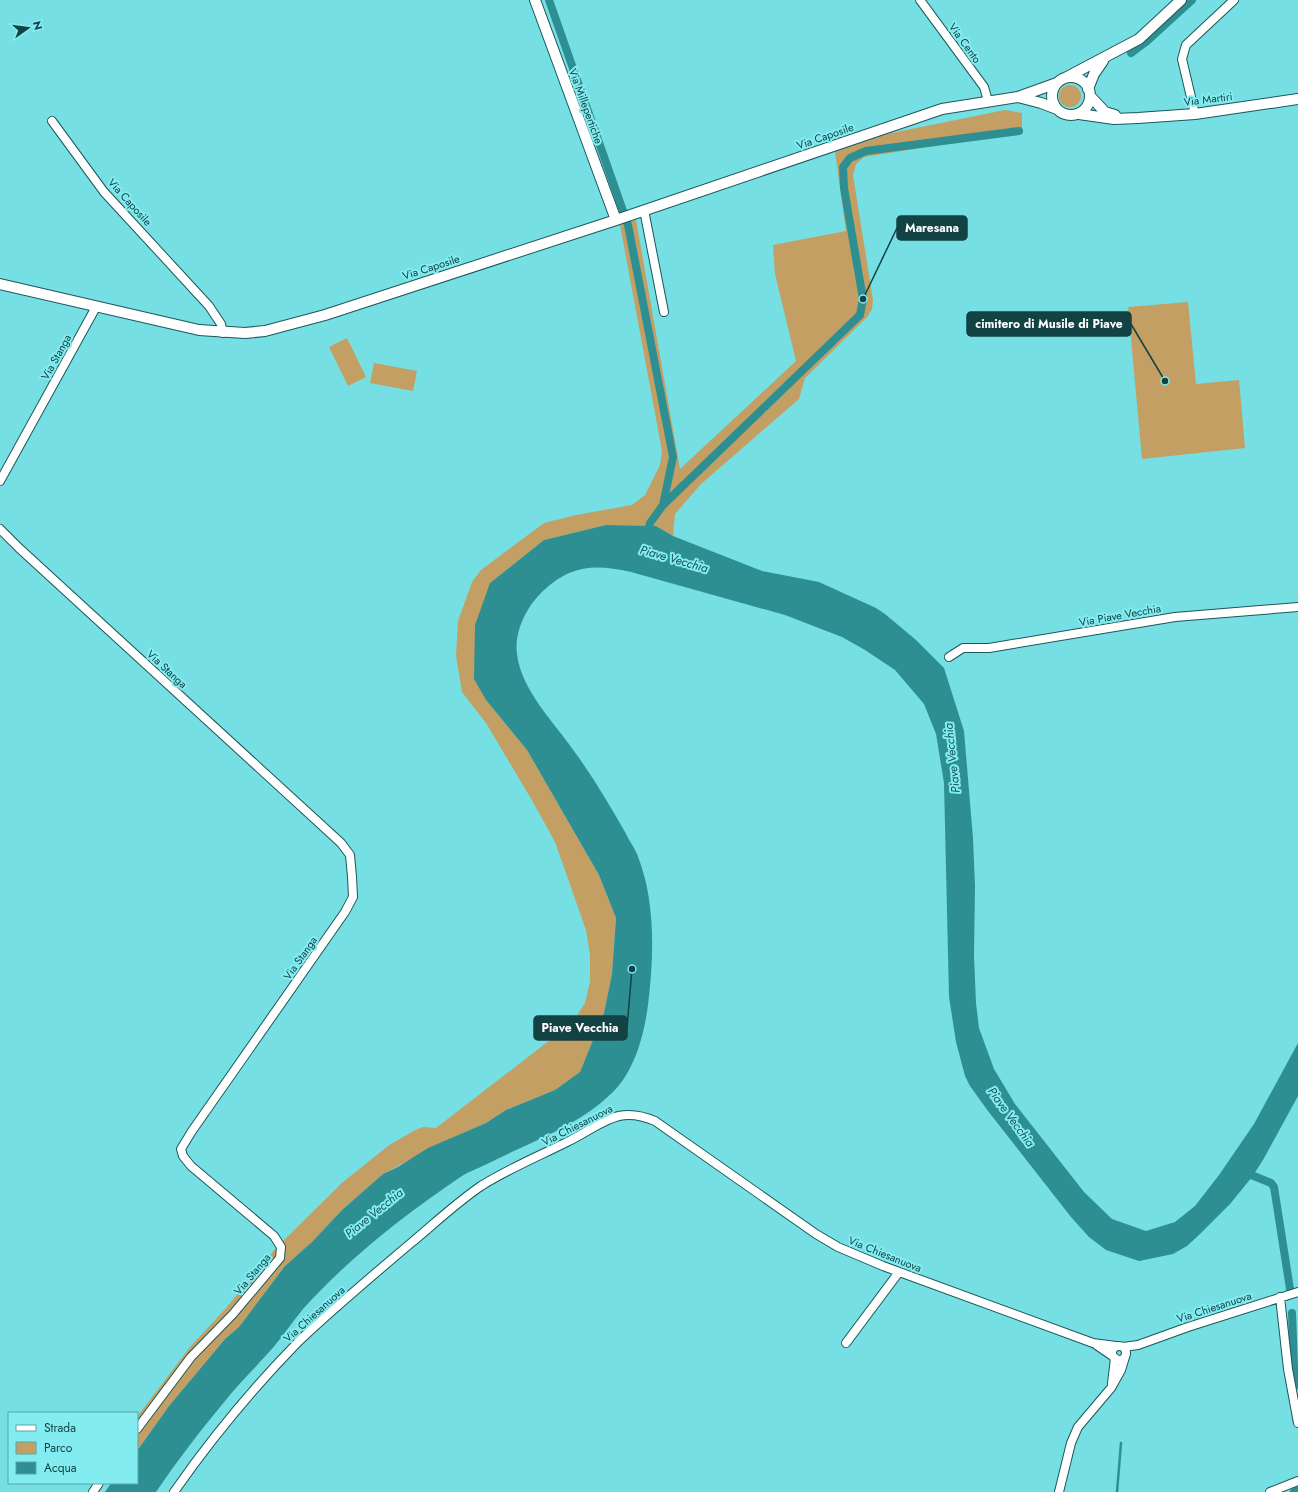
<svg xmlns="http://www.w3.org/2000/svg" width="1298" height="1492" font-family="Jost,sans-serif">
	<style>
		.green { fill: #c49f63 }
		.water { fill: #2e8f93 }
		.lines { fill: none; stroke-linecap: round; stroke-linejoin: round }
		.stream { stroke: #2e8f93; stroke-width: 2.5 }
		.canal { stroke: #2e8f93; stroke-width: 8 }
		.minor-casing { stroke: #1c5759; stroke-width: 10 }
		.tertiary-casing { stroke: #1c5759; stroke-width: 12 }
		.minor { stroke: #fff; stroke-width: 8 }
		.tertiary { stroke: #fff; stroke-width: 10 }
		.labels { text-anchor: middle; stroke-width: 4; stroke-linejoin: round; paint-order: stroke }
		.street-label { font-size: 11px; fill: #134244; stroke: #83ecf1 }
		.water-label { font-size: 12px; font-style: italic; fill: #1a5052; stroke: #83ecf1 }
		.leader { fill: none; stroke: #134244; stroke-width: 1.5 }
		.callout-dot { fill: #134244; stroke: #83ecf1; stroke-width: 1.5 }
		.callout { fill: #134244; stroke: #134244; stroke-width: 1.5 }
		.callout-label { font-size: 12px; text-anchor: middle; font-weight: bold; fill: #fff }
	</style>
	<rect width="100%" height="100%" fill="#75dfe3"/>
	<path class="green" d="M1059 96a11 11 0 1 1 22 0a11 11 0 1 1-22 0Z
		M 1005,110 L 1022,113 L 1022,129 L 1018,133 L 864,157 L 856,164 L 853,175 L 873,300 L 872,309 L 867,317 L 805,378 L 799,399 L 701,484 L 675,514 L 673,536 L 656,526 L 606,525 L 544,540 L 490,583 L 486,700 L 527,750 L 599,875 L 616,918 L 612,974 L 604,1013 L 580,1072 L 555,1090 L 506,1110 L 486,1123 L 449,1139 L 383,1174 L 342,1210 L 312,1242 L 285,1266 L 239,1327 L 225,1339 L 169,1406 L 137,1451 L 137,1417 L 190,1347 L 226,1308 L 277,1247 L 343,1182 L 388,1146 L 415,1130 L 423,1127 L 436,1128 L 572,1023 L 585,1003 L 590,981 L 590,955 L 586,930 L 555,842 L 533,802 L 486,723 L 462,692 L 456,656 L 458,621 L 472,582 L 481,570 L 544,523 L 576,515 L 632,505 L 645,495 L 660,465 L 662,451 L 620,225 L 636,220 L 680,469 L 796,361 L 775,274 L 773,245 L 846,231 L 835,152 L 887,134 Z
		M 1188,302 L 1196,384 L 1239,380 L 1245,448 L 1142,459 L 1128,307 Z
		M 347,338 L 366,377 L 348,386 L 329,347 Z
		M 374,363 L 417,371 L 413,391 L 370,383 Z"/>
	<path class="water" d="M 606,525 L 656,526 L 673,536 L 762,571 L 819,582 L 876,608 L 885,614 L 916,640 L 944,668 L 964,731 L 973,838 L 975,886 L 974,956 L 976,1003 L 979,1028 L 994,1069 L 1015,1104 L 1084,1192 L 1112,1219 L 1146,1231 L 1175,1222 L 1195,1206 L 1219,1175 L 1254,1124 L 1298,1043 L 1298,1096 L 1263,1160 L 1252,1177 L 1230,1204 L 1200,1234 L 1187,1246 L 1173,1254 L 1139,1261 L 1106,1250 L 1089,1237 L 1071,1217 L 988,1111 L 970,1086 L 965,1076 L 956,1042 L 949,997 L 944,783 L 936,734 L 924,704 L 895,670 L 865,650 L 842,637 L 785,615 L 631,572 C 594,564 571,565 543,591 C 527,606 514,631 517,654 C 521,690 554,722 574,751 C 593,777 609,804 625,832 C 628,839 634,847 637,854 C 656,901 654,956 648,1005 C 644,1035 635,1070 613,1092 C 577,1127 530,1142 487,1164 C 477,1169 467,1172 459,1178 C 403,1216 348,1259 303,1309 C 294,1320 285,1333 276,1344 C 260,1363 241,1381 225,1401 C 201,1430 177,1461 156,1492 L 105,1492 L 111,1483 L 137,1483 L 137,1451 L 169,1406 L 225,1339 L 239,1327 L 285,1266 L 312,1242 L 342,1210 L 383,1174 L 398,1167 L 428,1148 L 486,1123 L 506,1110 L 555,1090 L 580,1072 L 604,1013 L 612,974 L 616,918 L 599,875 L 527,750 L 486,700 L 474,679 L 475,625 L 490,583 L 544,540 Z"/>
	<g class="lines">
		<path class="stream" d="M 1117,1492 L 1121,1443"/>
		<path class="canal" d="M 549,0 L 628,225 L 673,457 L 663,505 L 650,523 L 647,535
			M 1131,53 L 1147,41 L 1192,0
			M 663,505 L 860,315 L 863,299 L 844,188 L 843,167 L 850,158 L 866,151 L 1019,131
			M 1244,1172 L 1271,1183 L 1274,1187 L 1290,1289
			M 1292,1313 L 1294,1367 L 1298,1385
			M 1294,1492 L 1298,1490"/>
		<defs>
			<path id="minor" d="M 920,0 L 984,87 L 988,101
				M 1195,114 L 1182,59 L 1186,45 L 1234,0
				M 52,121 L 104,192 L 209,306 L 221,324 L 223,333
				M 644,210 L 664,312
				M 0,481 L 96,307
				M 0,529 L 19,548 L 341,843 L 350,855 L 352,877 L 353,897 L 345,912 L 192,1131 L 181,1149 L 183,1156 L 191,1166 L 274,1236 L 281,1247 L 280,1258 L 233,1314 L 191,1357 L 137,1429
				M 949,657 L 963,648 L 989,648 L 1175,617 L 1298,607
				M 1280,1297 L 1288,1369 L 1298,1423
				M 846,1343 L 899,1272
				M 1095,1344 L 1114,1357
				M1112 1353a7 7 0 1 1 14 0a7 7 0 1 1-14 0Z
				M 1123,1347 L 1138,1345 L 1188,1327 L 1298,1292
				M 1112,1383 L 1115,1358
				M 93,1492 L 99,1483
				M 174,1492 C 211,1439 254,1387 299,1341 C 335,1307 373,1275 411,1243 C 434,1224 456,1203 481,1186 C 508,1169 539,1156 567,1142 C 601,1126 616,1104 655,1121 L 816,1234 L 838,1247 L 883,1266 L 1093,1343 L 1116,1346
				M 1059,1492 L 1071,1443 L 1078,1427 L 1111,1388 L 1121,1370 L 1125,1357
				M 1270,1492 L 1298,1481"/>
			<path id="tertiary" d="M 535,0 L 616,220
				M1052 96a19 19 0 1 1 38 0a19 19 0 1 1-38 0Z
				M 1067,77 L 1139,39 L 1181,0
				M 1088,89 L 1094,74 L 1103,61
				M 1090,96 L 1105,112 L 1115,115
				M 1018,97 L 1041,103 L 1057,109
				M 1079,114 L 1114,119 L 1138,118 L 1195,114 L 1298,99
				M 0,284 L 199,330 L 245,333 L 265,331 L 325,315 L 616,220 L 942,109 L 1018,97 L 1057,83"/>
		</defs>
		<use href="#minor" class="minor-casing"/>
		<use href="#tertiary" class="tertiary-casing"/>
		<use href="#minor" class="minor"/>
		<use href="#tertiary" class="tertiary"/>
	</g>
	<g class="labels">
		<g class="street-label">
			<text transform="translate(965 43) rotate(54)" y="4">Via Cento</text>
			<text transform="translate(1208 99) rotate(-7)" y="4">Via Martiri</text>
			<text transform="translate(586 106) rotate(70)" y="4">Via Millepertiche</text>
			<text transform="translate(825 136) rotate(-19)" y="4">Via Caposile</text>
			<text transform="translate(130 202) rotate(48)" y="4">Via Caposile</text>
			<text transform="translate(431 267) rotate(-18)" y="4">Via Caposile</text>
			<text transform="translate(56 357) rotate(-61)" y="4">Via Stanga</text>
			<text transform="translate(1120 615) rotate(-10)" y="4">Via Piave Vecchia</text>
			<text transform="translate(167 669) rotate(43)" y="4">Via Stanga</text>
			<text transform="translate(300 958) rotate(-55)" y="4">Via Stanga</text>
			<text transform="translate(577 1125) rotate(-27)" y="4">Via Chiesanuova</text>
			<text transform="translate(885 1254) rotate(22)" y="4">Via Chiesanuova</text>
			<text transform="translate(252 1274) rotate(-50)" y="4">Via Stanga</text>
			<text transform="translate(1214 1307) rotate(-18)" y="4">Via Chiesanuova</text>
			<text transform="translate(314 1314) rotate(-42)" y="4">Via Chiesanuova</text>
		</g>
		<g class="water-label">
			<text transform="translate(674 559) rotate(16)" y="4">Piave Vecchia</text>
			<text transform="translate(952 758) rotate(-96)" y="4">Piave Vecchia</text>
			<text transform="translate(1011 1117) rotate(54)" y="4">Piave Vecchia</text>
			<text transform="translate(374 1213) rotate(-39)" y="4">Piave Vecchia</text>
		</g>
	</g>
	<path class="leader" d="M863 299L897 228M1165 381L1131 324M632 969L627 1028"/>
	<g class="callout-dot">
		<circle cx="863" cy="299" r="4"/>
		<circle cx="1165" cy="381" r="4"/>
		<circle cx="632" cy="969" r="4"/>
	</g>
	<g class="callout">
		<rect x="897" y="216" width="70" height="24" rx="4"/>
		<rect x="967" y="312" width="164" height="24" rx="4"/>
		<rect x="534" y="1016" width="93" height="24" rx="4"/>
	</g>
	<g class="callout-label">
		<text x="932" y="232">Maresana</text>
		<text x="1049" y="328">cimitero di Musile di Piave</text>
		<text x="580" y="1032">Piave Vecchia</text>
	</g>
	<rect x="8" y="1412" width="130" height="72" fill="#83ecf1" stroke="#56a8ac"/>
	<rect x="16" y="1425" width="20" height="6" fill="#ffffff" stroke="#56a8ac"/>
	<text x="44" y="1432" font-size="12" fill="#134244">Strada</text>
	<rect x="16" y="1442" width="20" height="12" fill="#c49f63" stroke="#56a8ac"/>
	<text x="44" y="1452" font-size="12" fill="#134244">Parco</text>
	<rect x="16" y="1462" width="20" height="12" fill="#2e8f93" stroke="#56a8ac"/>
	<text x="44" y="1472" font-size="12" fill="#134244">Acqua</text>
	<g transform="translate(28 28) rotate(76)" stroke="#83ecf1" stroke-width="3" paint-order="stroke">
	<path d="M0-3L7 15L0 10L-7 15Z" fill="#134244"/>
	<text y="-6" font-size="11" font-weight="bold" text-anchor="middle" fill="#134244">N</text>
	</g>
</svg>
